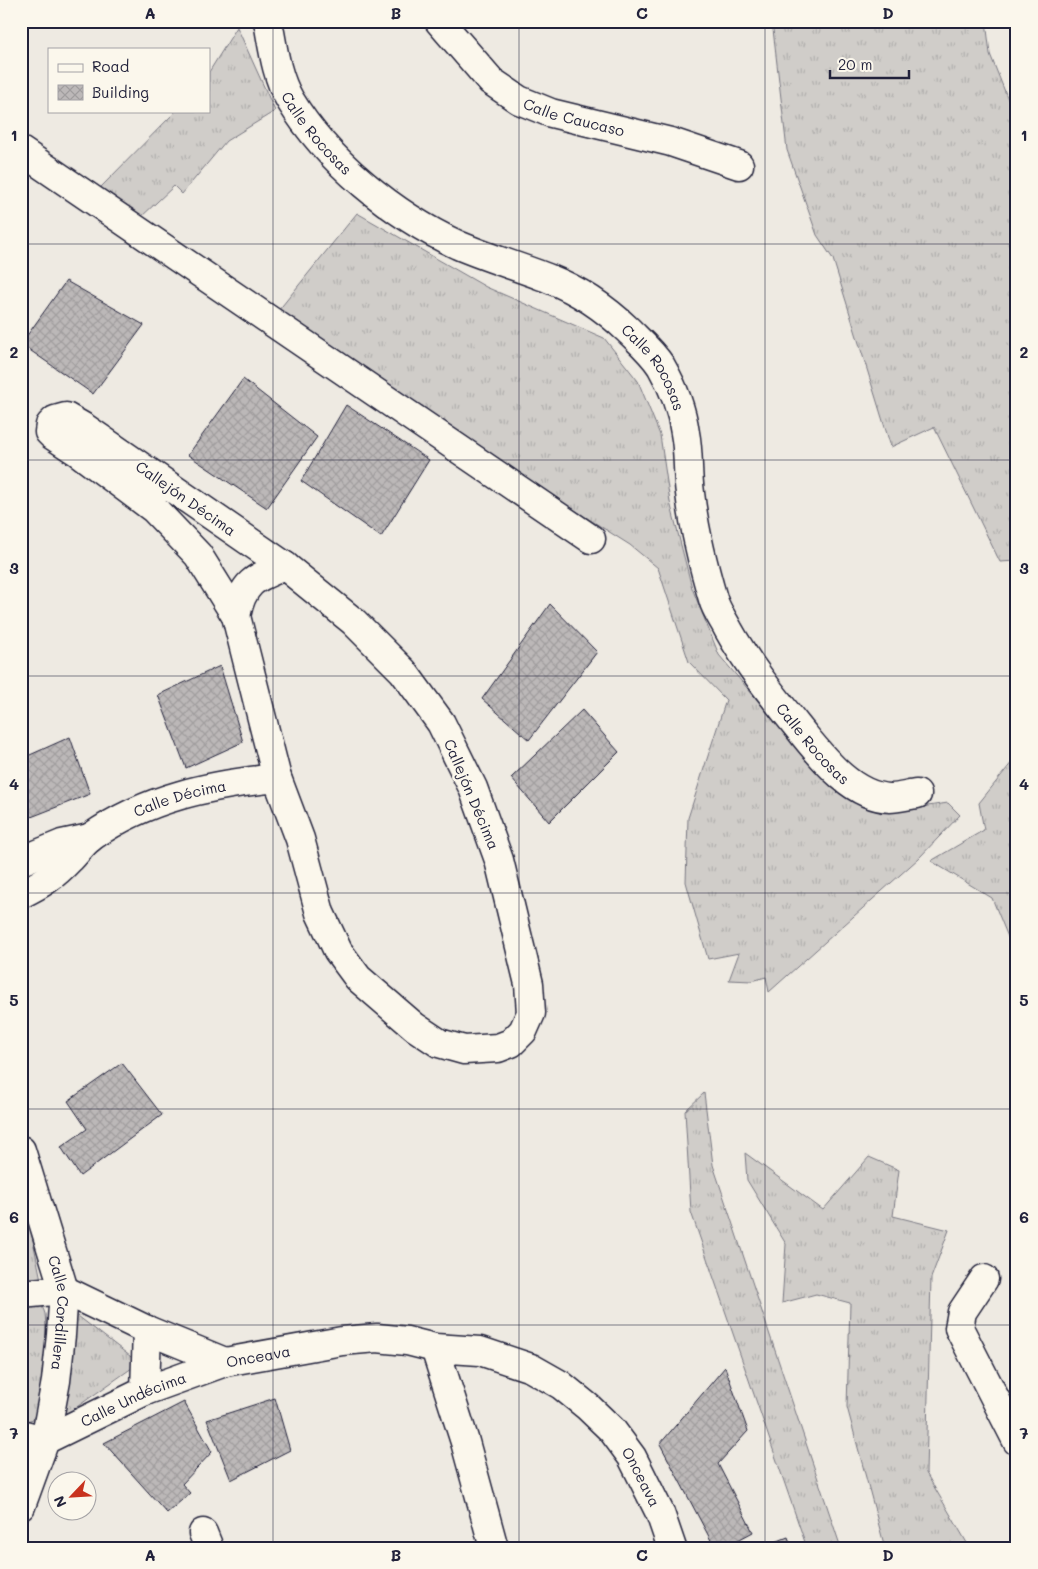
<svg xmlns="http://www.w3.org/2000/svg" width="1038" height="1569" font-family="Mali,sans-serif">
<defs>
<pattern id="grass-tufts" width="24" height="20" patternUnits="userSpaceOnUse" patternTransform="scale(1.25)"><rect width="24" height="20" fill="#d0cdc9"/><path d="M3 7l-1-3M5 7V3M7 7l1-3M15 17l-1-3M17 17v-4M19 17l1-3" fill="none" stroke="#b2b0ae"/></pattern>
<pattern id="building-cross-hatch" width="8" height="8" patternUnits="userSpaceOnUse" patternTransform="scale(1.25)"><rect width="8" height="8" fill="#bcb8b8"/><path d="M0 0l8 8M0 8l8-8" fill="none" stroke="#a19e9f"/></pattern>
</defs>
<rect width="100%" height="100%" fill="#eeeae2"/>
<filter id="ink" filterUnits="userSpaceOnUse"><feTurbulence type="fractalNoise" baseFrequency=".02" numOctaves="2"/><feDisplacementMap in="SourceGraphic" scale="10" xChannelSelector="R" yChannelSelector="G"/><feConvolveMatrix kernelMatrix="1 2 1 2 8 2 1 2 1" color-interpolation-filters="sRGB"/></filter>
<g filter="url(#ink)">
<path fill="url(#grass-tufts)" stroke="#797882" d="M772,21h214l4,33 27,68v439l-17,1 -66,-135 -43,20 -58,-188 -16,-24 -30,-85z
M237,27l38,84 -49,30 -44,53 -8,-8 -34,32 -40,-30 76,-77h33v-39z
M357,213l129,74 118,51 34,43 22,54 10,67 22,86 27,67 109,128 53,30 67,-10 12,12 -41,43 -150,134 -3,-15 -14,4 -23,-1 10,-27 -31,6 -22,-77 2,-64 38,-118 -37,-38 -31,-94 -28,-23 -138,-87 -214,-147z
M1017,756v203l-25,-61 -61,-37 53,-31 -5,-27z
M704,1093l9,72 128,383h-34l-116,-336 -6,-101z
M745,1153l78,57 46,-53 30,13 -6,46 56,14 -18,48 -5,195 44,75h-85l-38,-141 3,-104 -34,-9 -34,9 4,-59 -39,-64z
M21,1198l9,28 11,54 -20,4z
M39,1303c3,3 5,7 6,11 3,18 -3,91 -12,105l-12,4v-117z
M74,1313l65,50 -75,53 8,-54z"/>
<path fill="url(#building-cross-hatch)" stroke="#22223b" d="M66,281l78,44 -51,69 -72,-50z
M243,379l74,58 -50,71 -79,-53z
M346,405l83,55 -48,77 -80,-56z
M550,604l47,48 -68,88 -47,-41z
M220,666l23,76 -57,26 -28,-73z
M582,710l37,42 -70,70 -38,-44z
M70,737l20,57 -69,27v-62z
M122,1063l40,52 -82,61 -19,-29 26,-18 -19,-28z
M725,1367l23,64 -30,33 35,68 -30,16h-8l-55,-104z
M275,1398l15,52 -59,30 -24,-60z
M184,1402l28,50 -30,32 8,9 -23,20 -63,-70z
M788,1537l4,11h-32z"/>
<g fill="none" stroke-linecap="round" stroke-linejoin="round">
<defs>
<g id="minor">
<path id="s1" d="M268,21c5,27 8,55 22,79 37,61 103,115 168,145 30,13 62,22 92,34 28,11 56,30 78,51 11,11 24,22 33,36 11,19 21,44 24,67 4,19 2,40 5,60 4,35 13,72 23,106 3,11 10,20 15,30 21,38 49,72 76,106 21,26 50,62 86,63 9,0 18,-3 27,-4"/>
<path id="s2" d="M439,21l52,60 28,19 32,13 120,29 68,23"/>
<path d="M21,151l570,388"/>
<path d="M66,417l19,11 200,138 69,56 49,49 38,52 32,65 26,72 30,124 2,29 -8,18 -12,12 -13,5 -34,2 -25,-7 -24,-16 -57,-49 -20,-27 -18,-38 -20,-74 -23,-61 -41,-162 -38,-61 -44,-46 -76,-57 -26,-17 -3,-3 1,-7 5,-5z"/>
<path d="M236,616c7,-34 18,-38 49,-50"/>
<path d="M21,861l41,-17 28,-6"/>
<path id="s3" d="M21,894c21,-10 33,-18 49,-35 7,-7 13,-16 21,-22 57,-40 119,-52 186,-59"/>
<path id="s4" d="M21,1150l43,140 -3,45 -5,46 -11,59 -24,66"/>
<path d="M984,1279l-22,33 -3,16 58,113"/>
<path d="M21,1294l43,-4 83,40 78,32"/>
<path d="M435,1348l30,94 29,106"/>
<path d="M145,1391l2,-61"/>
<path id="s5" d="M21,1434l24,6 100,-49 80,-29 117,-21 35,-3 30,3 28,7 45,3 51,17 30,17 27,22 24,23 20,27 28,56 12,35"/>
<path d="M203,1533l6,15"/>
</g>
</defs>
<use href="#minor" stroke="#22223b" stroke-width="31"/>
<use href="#minor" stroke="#fbf7ec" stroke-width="28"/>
</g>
</g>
<path fill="none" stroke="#22223b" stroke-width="1" stroke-opacity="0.55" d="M273,21v1527M519,21v1527M765,21v1527M21,244h996M21,460h996M21,676h996M21,893h996M21,1109h996M21,1325h996"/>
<g text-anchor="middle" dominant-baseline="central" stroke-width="5" stroke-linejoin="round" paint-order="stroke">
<g font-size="15" fill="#22223b" stroke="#fbf7ec">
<text stroke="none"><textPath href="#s2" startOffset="171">Calle Caucaso</textPath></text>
<text stroke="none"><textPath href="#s1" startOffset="125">Calle Rocosas</textPath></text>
<text stroke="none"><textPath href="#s1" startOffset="545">Calle Rocosas</textPath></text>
<text transform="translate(186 498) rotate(35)">Callejón Décima</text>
<text stroke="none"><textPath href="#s1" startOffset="965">Calle Rocosas</textPath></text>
<text transform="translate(472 794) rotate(67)">Callejón Décima</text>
<text stroke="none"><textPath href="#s3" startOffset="189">Calle Décima</textPath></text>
<text stroke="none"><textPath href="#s4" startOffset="169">Calle Cordillera</textPath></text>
<text stroke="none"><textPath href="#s5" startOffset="255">Onceava</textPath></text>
<text stroke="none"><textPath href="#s5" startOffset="122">Calle Undécima</textPath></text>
<text stroke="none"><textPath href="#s5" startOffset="691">Onceava</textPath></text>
</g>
</g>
<rect width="1038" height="1569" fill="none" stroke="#fbf7ec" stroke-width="55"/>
<rect x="48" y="48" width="162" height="65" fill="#fbf7ec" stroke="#a4a2a5"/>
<rect x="58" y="64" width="25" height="8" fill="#fbf7ec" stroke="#a4a2a5"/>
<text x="92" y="72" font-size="15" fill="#22223b">Road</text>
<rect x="58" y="85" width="25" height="15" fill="url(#building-cross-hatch)" stroke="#a4a2a5"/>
<text x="92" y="98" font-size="15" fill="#22223b">Building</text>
<g transform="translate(72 1496) rotate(245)"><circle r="24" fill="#fbf7ec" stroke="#a4a2a5"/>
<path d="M0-4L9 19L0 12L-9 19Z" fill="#c8321e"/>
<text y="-8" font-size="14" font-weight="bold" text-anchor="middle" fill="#22223b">N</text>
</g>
<path d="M830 70v8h79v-8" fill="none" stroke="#22223b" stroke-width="2.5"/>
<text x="838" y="70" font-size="15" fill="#22223b" stroke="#fbf7ec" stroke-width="4" paint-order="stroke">20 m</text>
<rect x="28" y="28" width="982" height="1514" fill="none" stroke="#22223b" stroke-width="2"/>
<g font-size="16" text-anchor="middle" font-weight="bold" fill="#22223b">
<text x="150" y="19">A</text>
<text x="396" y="19">B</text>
<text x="642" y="19">C</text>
<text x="888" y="19">D</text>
<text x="14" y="141">1</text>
<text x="1024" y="141">1</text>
<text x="14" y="358">2</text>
<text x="1024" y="358">2</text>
<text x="14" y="574">3</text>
<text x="1024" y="574">3</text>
<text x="14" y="790">4</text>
<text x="1024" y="790">4</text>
<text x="14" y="1006">5</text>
<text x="1024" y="1006">5</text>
<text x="14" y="1223">6</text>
<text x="1024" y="1223">6</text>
<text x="14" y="1439">7</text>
<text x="1024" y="1439">7</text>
<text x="150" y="1561">A</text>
<text x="396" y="1561">B</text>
<text x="642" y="1561">C</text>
<text x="888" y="1561">D</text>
</g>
</svg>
